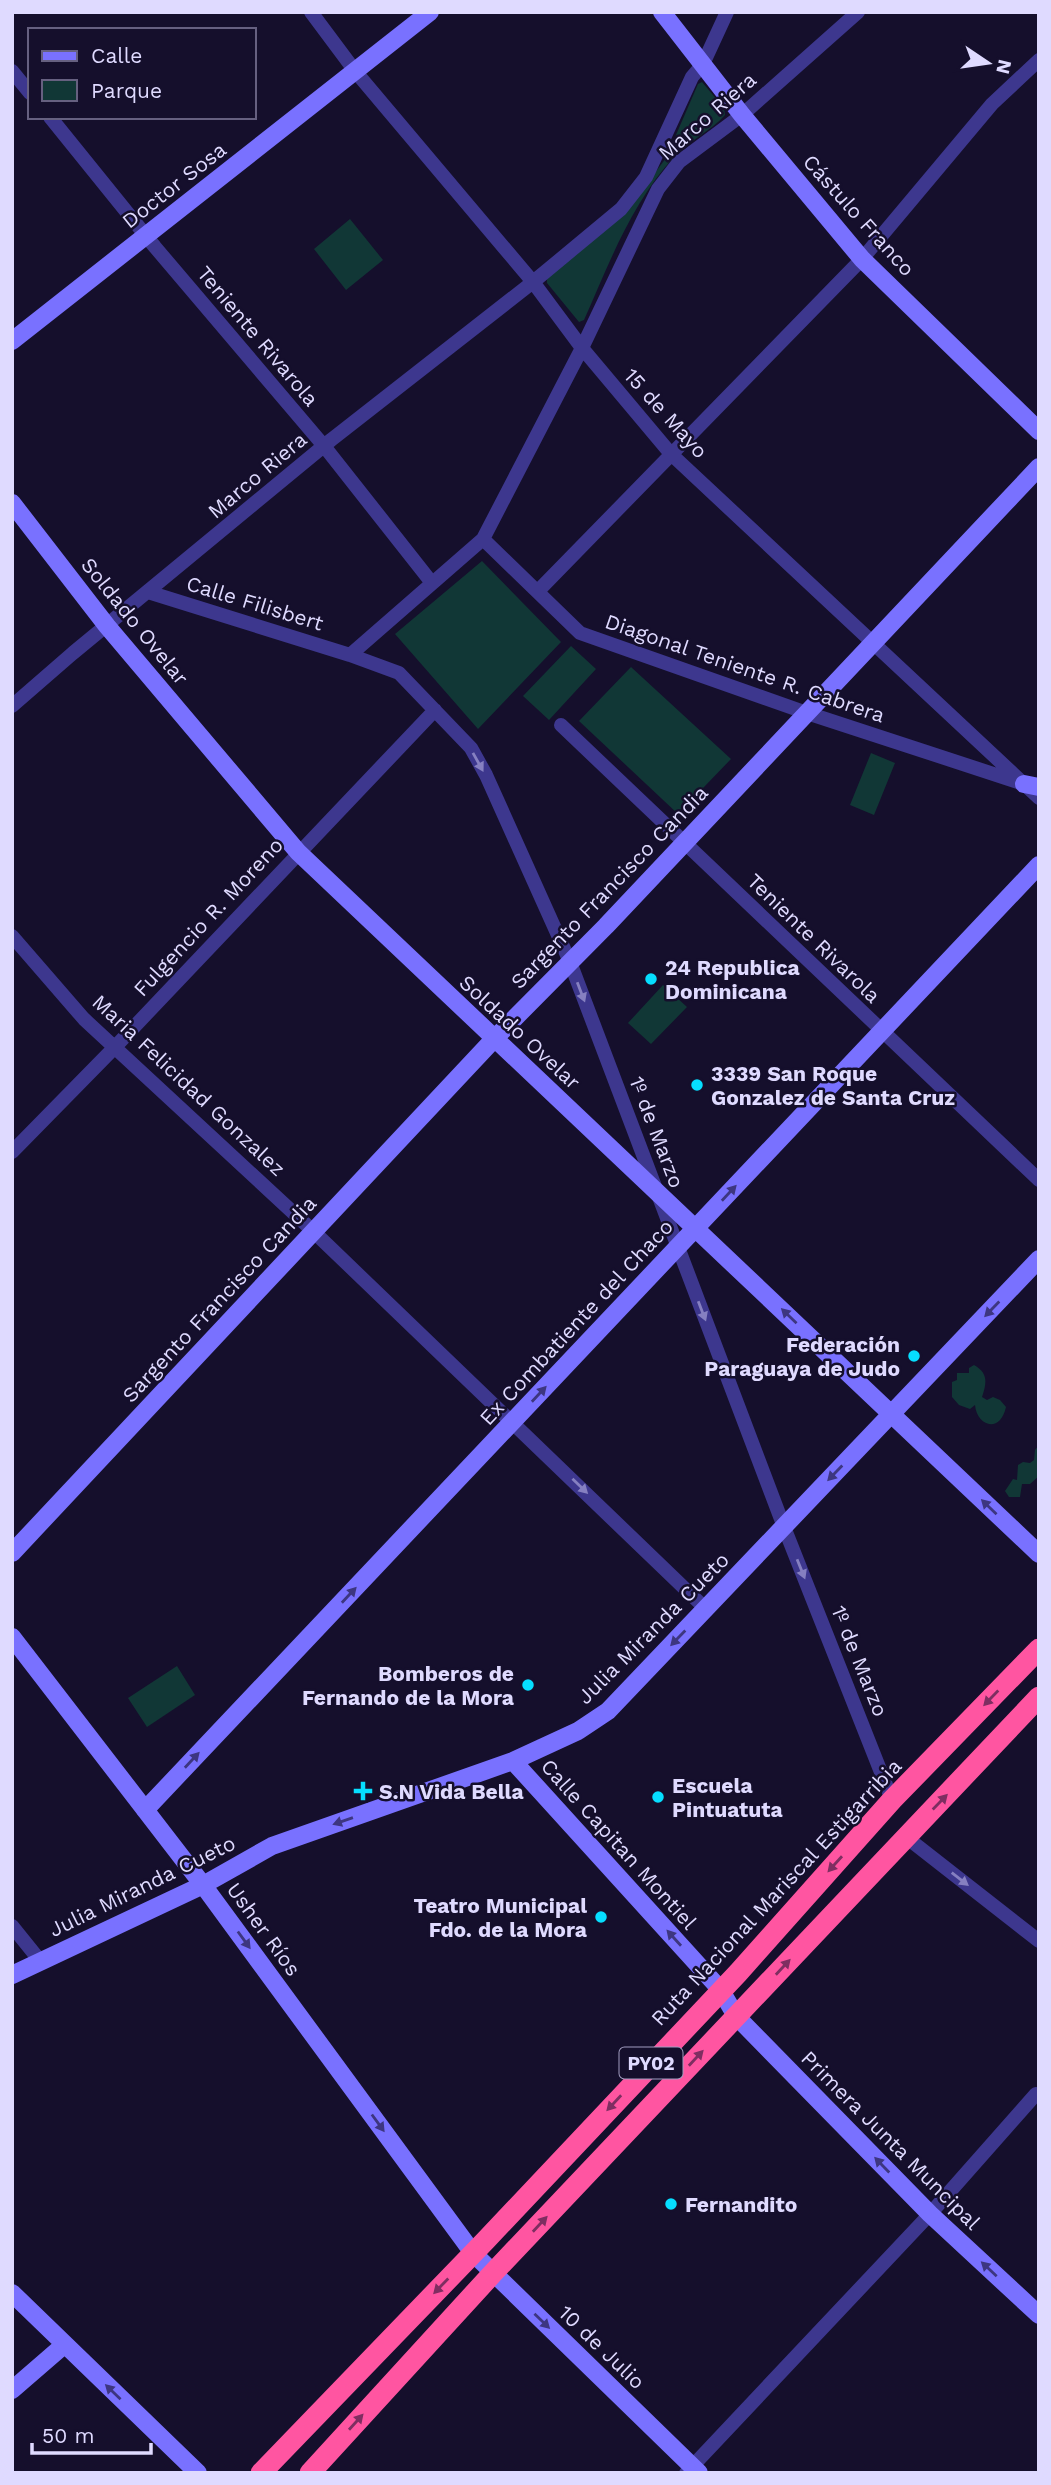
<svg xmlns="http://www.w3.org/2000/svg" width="1051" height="2485" font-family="'Work Sans',sans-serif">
<rect width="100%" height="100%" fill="#150f2c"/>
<path fill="#113736" d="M702,82l22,26 1,7c-14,16 -35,25 -50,41 -44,47 -65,106 -91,164l-5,2 -32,-39v-4l107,-105 12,-16 32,-74z
M350,219l33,41 -37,30 -32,-41z
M482,561l79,81 -83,87 -83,-95z
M571,646l25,23 -47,51 -26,-24z
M631,667l100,92 -53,55 -99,-93z
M871,753l24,10 -21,52 -24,-10z
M663,985l24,22 -36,37 -23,-21z
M974,1365c14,8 13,17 8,32l5,3 6,-3 7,3 6,7c-6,27 -29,19 -31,-2l-5,4 -11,-4 -7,-8v-15l5,-2v-7h12v-5z
M1039,1445v31l-9,8h-8l-2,13h-11l-4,-6 8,-12 4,1 1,-15 5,-3 7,1 4,-3 1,-10z
M177,1666l18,29 -48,32 -19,-29z"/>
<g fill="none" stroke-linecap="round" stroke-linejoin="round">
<path stroke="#3d378e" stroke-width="14" d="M311,12l44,59 178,211 49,66 89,106 368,344
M12,71l18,22
M50,117l105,130 169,199 108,137
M483,539l97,94 227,80 211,69
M538,591l324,-332 130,-155 47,-44
M148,592l202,63 49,18 72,75 15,27 84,187 214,565 108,273
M350,655l133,-116 99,-191 76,-159 21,-27 63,-47 116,-103
M12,706l61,-53 258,-213 202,-158 88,-73 25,-32 46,-100 11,-13 24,-52
M561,725l478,455
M12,936l72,83 229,212 393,378
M12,1152l103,-105 320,-337
M906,1837l133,104
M12,1926l29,36
M686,2473l244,-259 106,-120"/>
<path stroke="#7971ff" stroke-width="18" d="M662,12l80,103 120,144 177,172
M12,341l418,-329
M12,503l95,123 191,226 741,702
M1024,784l15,3
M12,1553l482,-514 112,-113 433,-459
M12,1637l191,248 270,368 226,220
M513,1761l207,228 16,27 194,198 109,101
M145,1810l894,-945
M12,1975l191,-90 69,-39 241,-85 65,-30 30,-20 431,-452
M12,2293l186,180
M12,2390l52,-45"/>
<path stroke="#ff55a1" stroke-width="21" d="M261,2473l225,-233 252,-267 154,-173 147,-151
M310,2473l183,-200 546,-576"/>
</g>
<defs><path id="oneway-solid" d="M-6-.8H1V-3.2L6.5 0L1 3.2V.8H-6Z" transform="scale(1.75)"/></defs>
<g fill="#8680c1">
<use href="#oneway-solid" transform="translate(478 762) rotate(61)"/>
<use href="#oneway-solid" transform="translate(581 992) rotate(69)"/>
<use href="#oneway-solid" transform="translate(702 1311) rotate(69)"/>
<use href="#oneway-solid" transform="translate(580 1486) rotate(44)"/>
<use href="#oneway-solid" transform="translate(801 1569) rotate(68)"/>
<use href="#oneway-solid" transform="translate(960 1879) rotate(38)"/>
</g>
<g fill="#3d3680">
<use href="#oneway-solid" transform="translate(729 1193) rotate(-47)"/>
<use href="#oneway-solid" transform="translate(992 1309) rotate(134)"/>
<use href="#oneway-solid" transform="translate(789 1316) rotate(-136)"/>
<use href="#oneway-solid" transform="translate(539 1394) rotate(-47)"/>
<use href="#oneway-solid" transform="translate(835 1473) rotate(134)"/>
<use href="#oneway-solid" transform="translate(989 1507) rotate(-136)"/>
<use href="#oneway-solid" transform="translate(349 1595) rotate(-47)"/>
<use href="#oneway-solid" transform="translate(678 1638) rotate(134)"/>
<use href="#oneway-solid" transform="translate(192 1760) rotate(-47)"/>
<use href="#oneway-solid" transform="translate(343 1821) rotate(161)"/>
<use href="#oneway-solid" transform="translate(674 1938) rotate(-132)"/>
<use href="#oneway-solid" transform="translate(244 1940) rotate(54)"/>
<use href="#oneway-solid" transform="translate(378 2123) rotate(54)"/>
<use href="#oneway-solid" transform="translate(882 2165) rotate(-134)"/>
<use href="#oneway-solid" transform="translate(989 2269) rotate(-137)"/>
<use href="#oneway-solid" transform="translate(542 2321) rotate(44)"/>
<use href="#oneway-solid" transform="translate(113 2392) rotate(-136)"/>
</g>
<g fill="#7e2e61">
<use href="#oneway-solid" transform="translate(991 1698) rotate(134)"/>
<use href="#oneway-solid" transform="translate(940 1802) rotate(-46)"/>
<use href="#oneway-solid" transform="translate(835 1864) rotate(132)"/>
<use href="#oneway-solid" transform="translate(783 1967) rotate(-47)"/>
<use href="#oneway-solid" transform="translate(696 2058) rotate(-47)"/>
<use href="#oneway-solid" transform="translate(614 2103) rotate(133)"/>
<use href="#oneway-solid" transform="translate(540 2224) rotate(-47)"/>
<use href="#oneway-solid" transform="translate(441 2286) rotate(134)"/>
<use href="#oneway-solid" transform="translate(356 2422) rotate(-48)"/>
</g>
<g fill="#06deff" stroke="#150f2c" stroke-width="2.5">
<circle cx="651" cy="979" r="7"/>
<circle cx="697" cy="1085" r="7"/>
<circle cx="914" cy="1356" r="7"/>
<circle cx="528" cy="1685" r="7"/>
<path d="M359.5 1780.5h7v7h7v7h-7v7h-7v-7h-7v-7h7z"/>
<circle cx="658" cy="1797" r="7"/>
<circle cx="601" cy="1917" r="7"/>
<circle cx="671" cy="2204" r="7"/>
</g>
<g text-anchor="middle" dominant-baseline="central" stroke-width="5" stroke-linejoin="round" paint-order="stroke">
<rect fill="#150f2c" stroke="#a29dc0" stroke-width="2" x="619.5" y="2047.5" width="63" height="31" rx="5"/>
<g font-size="19" font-weight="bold" fill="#dfdaff">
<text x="651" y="2063">PY02</text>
</g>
<g font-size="21" fill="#dfdaff" stroke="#150f2c">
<text transform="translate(707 116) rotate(-41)">Marco Riera</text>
<text transform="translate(174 185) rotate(-38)">Doctor Sosa</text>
<text transform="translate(859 215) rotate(48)">Cástulo Franco</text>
<text transform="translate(258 336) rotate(50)">Teniente Rivarola</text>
<text transform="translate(666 413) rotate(48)">15 de Mayo</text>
<text transform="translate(257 475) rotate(-40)">Marco Riera</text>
<text transform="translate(255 603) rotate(17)">Calle Filisbert</text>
<text transform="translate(135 621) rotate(51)">Soldado Ovelar</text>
<text transform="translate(745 668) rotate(19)">Diagonal Teniente R. Cabrera</text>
<text transform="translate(609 887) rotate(-46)">Sargento Francisco Candia</text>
<text transform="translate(208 917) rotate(-47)">Fulgencio R. Moreno</text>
<text transform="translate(814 938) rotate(44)">Teniente Rivarola</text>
<text transform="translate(520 1032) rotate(43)">Soldado Ovelar</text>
<text transform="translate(189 1085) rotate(43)">Maria Felicidad Gonzalez</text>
<text transform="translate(657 1132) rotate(69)">1º de Marzo</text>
<text transform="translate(219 1299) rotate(-47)">Sargento Francisco Candia</text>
<text transform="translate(576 1322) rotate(-47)">Ex Combatiente del Chaco</text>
<text transform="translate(653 1628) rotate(-45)">Julia Miranda Cueto</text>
<text transform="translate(860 1661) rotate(68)">1º de Marzo</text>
<text transform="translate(619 1844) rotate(48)">Calle Capitan Montiel</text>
<text transform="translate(142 1886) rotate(-26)">Julia Miranda Cueto</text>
<text transform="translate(776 1892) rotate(-47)">Ruta Nacional Mariscal Estigarribia</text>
<text transform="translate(264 1929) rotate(54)">Usher Ríos</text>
<text transform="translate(891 2140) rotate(45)">Primera Junta Muncipal</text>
<text transform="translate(602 2347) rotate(44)">10 de Julio</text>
</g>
<g font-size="21" font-weight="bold" fill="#dfdaff" stroke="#150f2c" text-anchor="start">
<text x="665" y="967">24 Republica<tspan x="665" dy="24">Dominicana</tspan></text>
<text x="711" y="1073">3339 San Roque<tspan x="711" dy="24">Gonzalez de Santa Cruz</tspan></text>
<text x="900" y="1344" text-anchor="end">Federación<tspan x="900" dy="24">Paraguaya de Judo</tspan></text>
<text x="514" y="1673" text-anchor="end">Bomberos de<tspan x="514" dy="24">Fernando de la Mora</tspan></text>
<text x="672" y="1785">Escuela<tspan x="672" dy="24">Pintuatuta</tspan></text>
<text x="379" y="1791">S.N Vida Bella</text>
<text x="587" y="1905" text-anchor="end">Teatro Municipal<tspan x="587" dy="24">Fdo. de la Mora</tspan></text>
<text x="685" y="2204">Fernandito</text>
</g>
</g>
<rect width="1051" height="2485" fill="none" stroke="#dfdaff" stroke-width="28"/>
<rect x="28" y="28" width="228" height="91" fill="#150f2c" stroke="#666080" stroke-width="2"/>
<rect x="42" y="51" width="35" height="10" fill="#7971ff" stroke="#666080" stroke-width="2"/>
<text x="91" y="63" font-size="21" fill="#dfdaff">Calle</text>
<rect x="42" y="80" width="35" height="21" fill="#113736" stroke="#666080" stroke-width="2"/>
<text x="91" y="98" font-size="21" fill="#dfdaff">Parque</text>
<g transform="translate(988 63) rotate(103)" stroke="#150f2c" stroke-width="5" paint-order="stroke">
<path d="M0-5L12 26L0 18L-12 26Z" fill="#dfdaff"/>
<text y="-10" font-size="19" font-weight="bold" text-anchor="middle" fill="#dfdaff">N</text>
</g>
<path d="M32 2443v10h119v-10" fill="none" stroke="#dfdaff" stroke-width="3.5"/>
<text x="42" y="2443" font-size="21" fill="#dfdaff" stroke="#150f2c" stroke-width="5" paint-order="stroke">50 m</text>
</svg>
